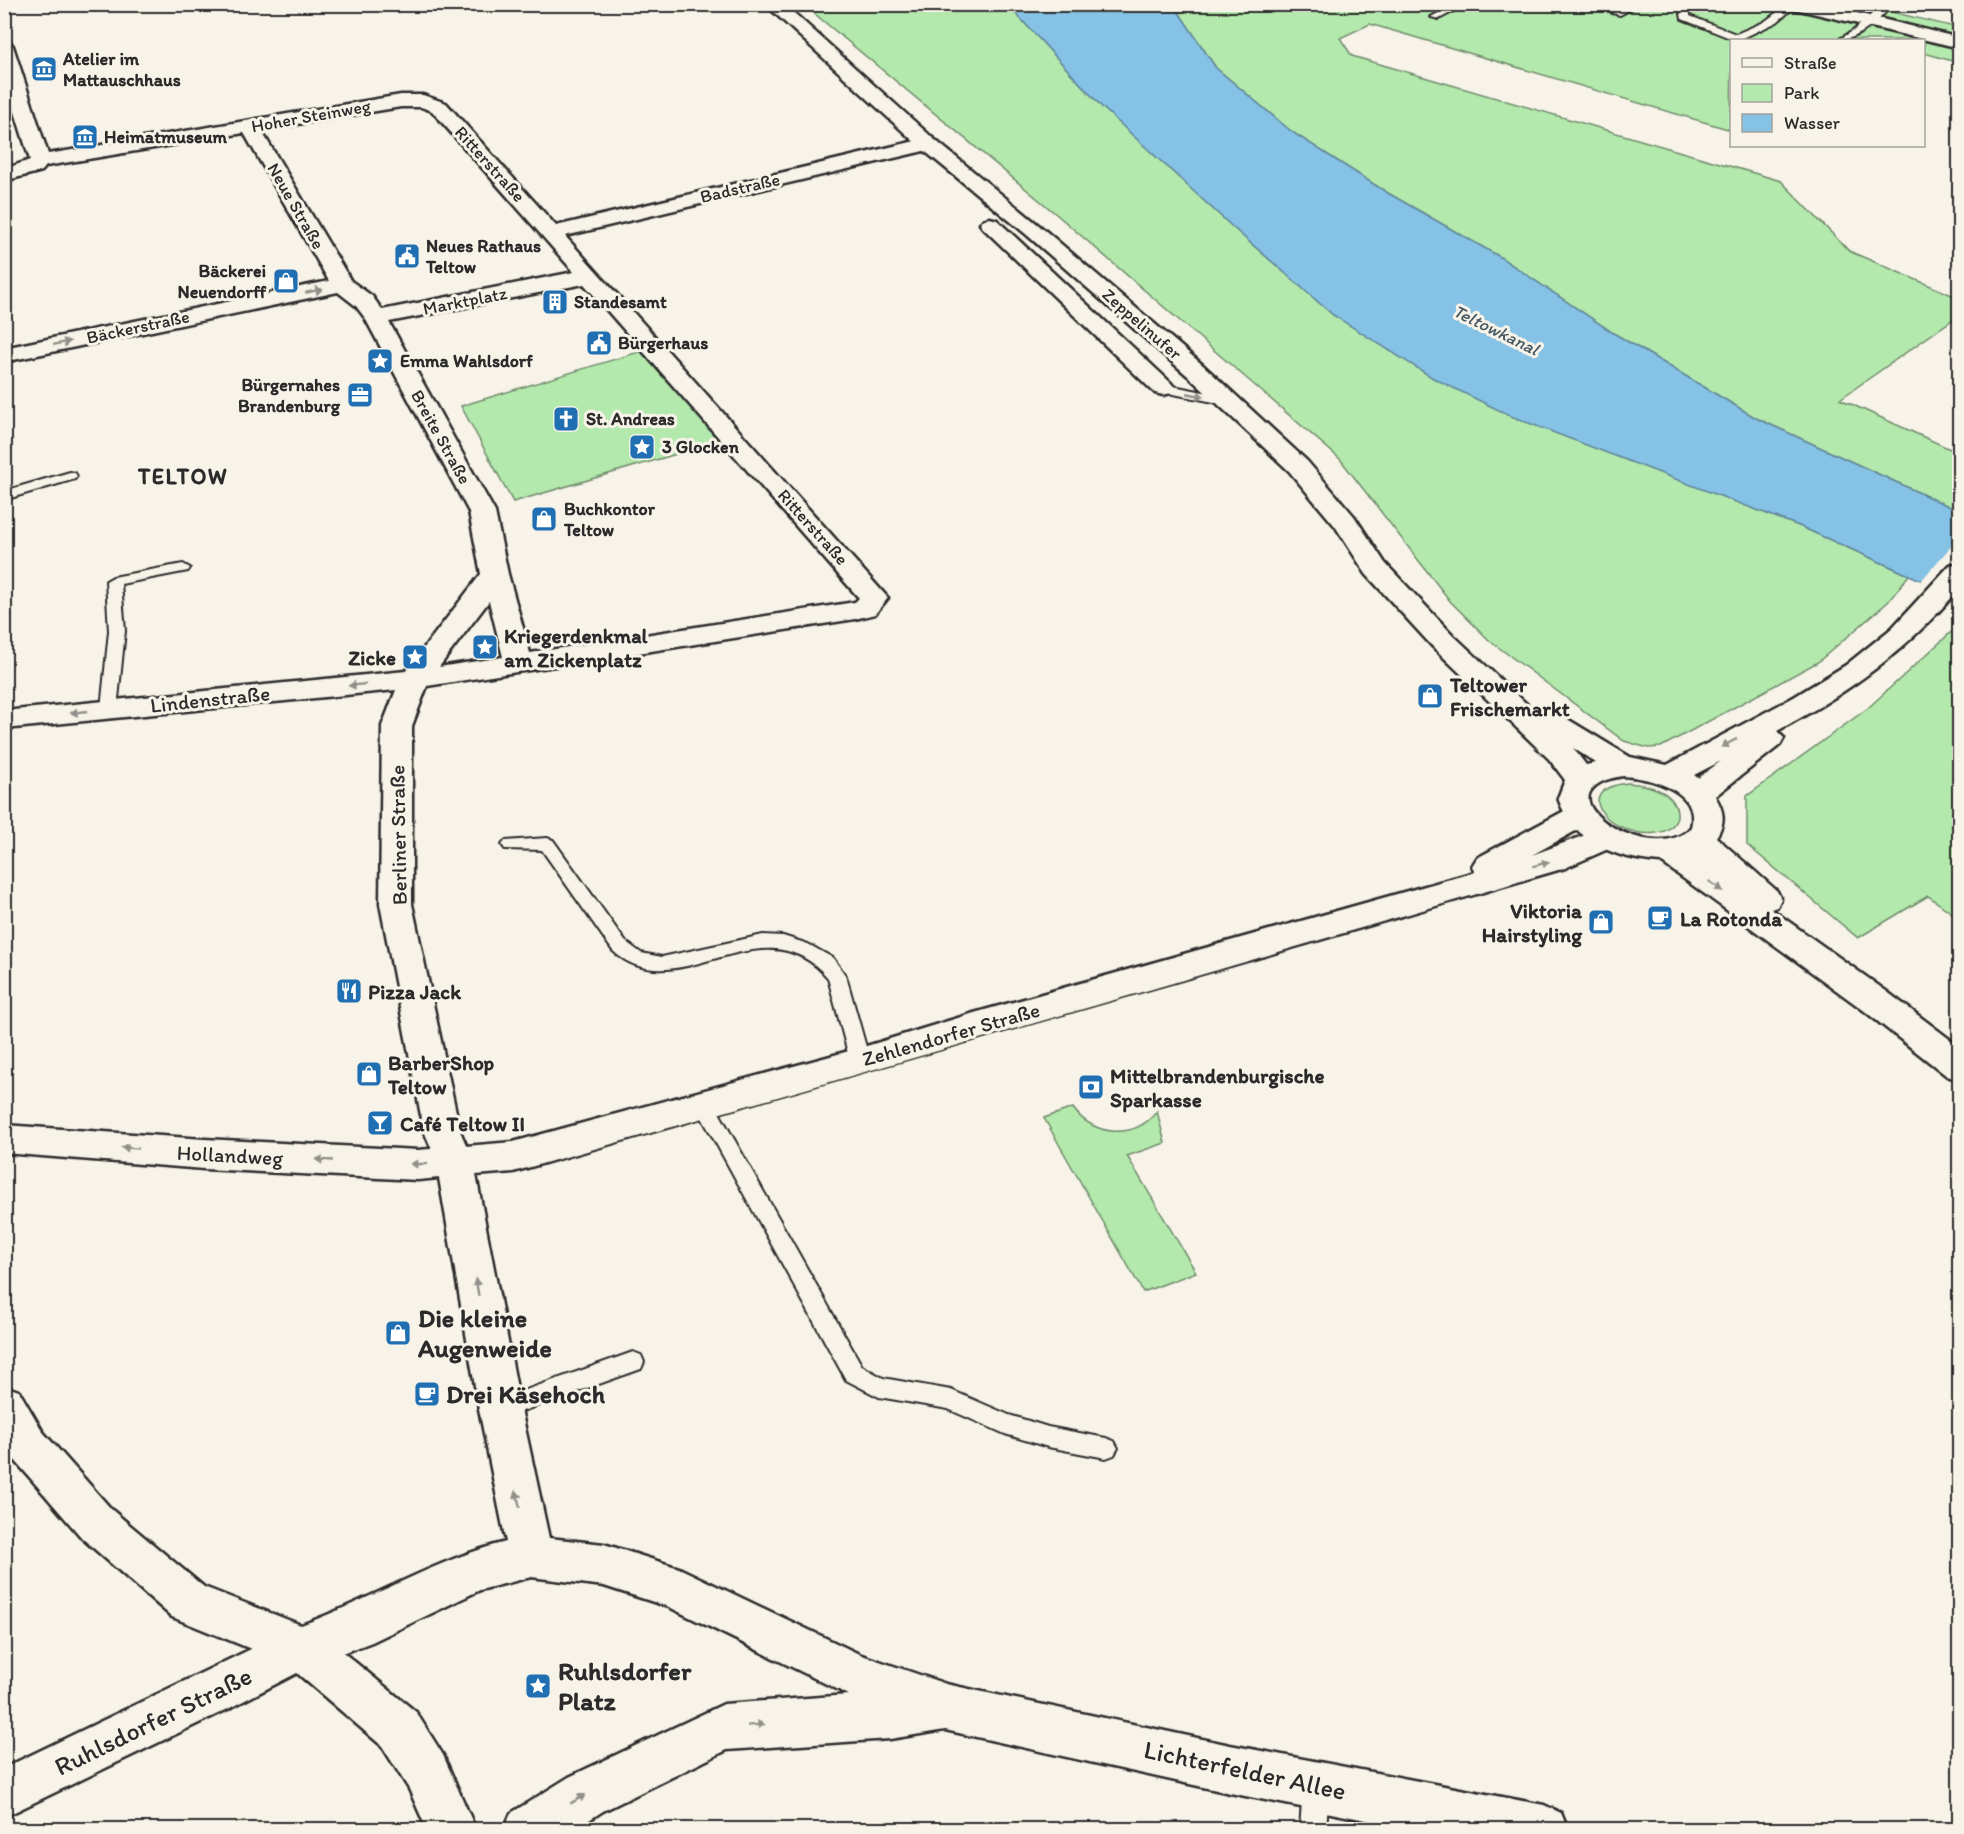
<svg xmlns="http://www.w3.org/2000/svg" width="1964" height="1834" font-family="Itim,sans-serif">
<rect width="100%" height="100%" fill="#f7f3e8"/>
<filter id="ink" filterUnits="userSpaceOnUse"><feTurbulence type="fractalNoise" baseFrequency=".0167" numOctaves="2"/><feDisplacementMap in="SourceGraphic" scale="12" xChannelSelector="R" yChannelSelector="G"/><feConvolveMatrix kernelMatrix="1 2 1 2 8 2 1 2 1" color-interpolation-filters="sRGB"/></filter>
<g filter="url(#ink)">
<path fill="#b3e9ac" stroke="#6f8a6c" stroke-width="1.5" d="M1858,4l101,24v35l-35,-10v-13h-192l-1,90 -361,-106 -30,14 12,18 429,125 68,70 110,47v17l-119,84 119,54v51l-4,5 -199,-91 -141,-84 -115,-77 -114,-65 -94,-60 -76,-64 -42,-63z
M804,5h204l94,102 136,125 95,83 180,102 286,109 110,49 -21,27 -70,60 -157,85 -13,1 -24,-7 -134,-100 -40,-40 -110,-142 -284,-245z
M645,350l79,90 -211,62 -52,-96z
M1959,625v293l-31,-22 -70,42 -111,-93v-49l121,-88z
M1628,783c13,1 25,3 36,10 20,13 17,37 -8,40 -43,6 -90,-43 -28,-50z
M1073,1108c20,29 63,32 84,3l8,32 -38,13 69,116 -53,20 -99,-174z"/>
<path fill="#85c2e5" stroke="#61869b" stroke-width="1.5" d="M1008,5h166l42,63 76,64 94,60 114,65 115,77 141,84 203,93v86l-160,-71 -286,-109 -80,-39 -100,-63 -95,-83 -136,-125z"/>
<path fill="#f7f3e8" d="M1960,536v64h-1l-40,-17z"/>
<g fill="none" stroke-linecap="round" stroke-linejoin="round">
<defs>
<path id="service" d="M1455,4h12l-28,15 -8,-2z
M1628,4h12l-20,11 -8,-2z
M1685,4h11l-6,6v6l46,18 28,-12 24,-18h10l-21,18 -34,16 1,2h-9l-53,-21 -2,-10z
M1883,4h10c-14,16 -33,36 -55,36l15,-9z
M1163,384l66,13 7,4 -7,4 -71,-14 -1,-3 1,-3z
M70,472l5,1 2,3 -2,3 -71,21v-9z
M183,564l7,4 -2,3 -67,13 4,47 -8,78 -8,5 -6,-2 -2,-3 8,-78 -3,-50 7,-4z
M547,838l6,2 72,101 16,12 21,4 101,-22 20,1 25,8 25,14 13,18 24,85 -3,5 -7,2 -7,-2 -3,-5 -22,-83c-66,-78 -151,32 -215,-27l-71,-101 -37,-1 -3,-4 3,-4z
M705,1097l7,3 150,266 21,12 68,12 58,25 39,12 58,11 8,3 4,7 -4,7 -8,3 -58,-11 -43,-13 -57,-25 -69,-12 -33,-17 -151,-275 3,-5z
M633,1352l8,3 3,7 -3,7 -141,50 -8,-3 -3,-7 3,-7z
M1316,1773l9,4 4,9 -3,44h-26l3,-44 4,-9z"/>
<path id="minor" d="M1789,4h31l140,34v10l-169,-40z
M4,41l6,1 3,4 35,108 353,-59h22l23,8 110,123 372,-88 7,2 3,4 -3,4 -7,2 -363,86 323,362 -13,16 -20,5 -428,67 -15,40v178l48,227 14,32 -6,10 -13,5 -13,-5 -18,-42 -44,-227 2,-178 14,-36 -392,39v-18l402,-40 75,-97 -12,-62 -104,-194 -9,-12 -18,-14 -334,70v-14l325,-67 -85,-148 -198,33 -4,5 -38,10v-12l26,-9 -26,-83zM401,107h20l11,4 142,161 -192,38 -10,-14 -21,-15 -90,-151zM584,284l275,314 -4,4 -325,51 -22,-79 -13,-62 -106,-190zM489,601l14,56 -64,10z
M990,218l7,2 174,163 4,5 -4,5 -8,2 -8,-2 -172,-165 -3,-4 3,-4z"/>
<path id="tertiary" d="M1579,806l11,3 5,7 -5,7 -58,32 72,-27 11,4 5,7 -5,7 -50,22c-350,103 -700,205 -1052,304l-37,3 45,234 28,129 55,6 75,24 180,86 87,30 284,61 314,60 17,8 7,17h-152l-186,-37 -285,-63 -55,9 -163,11 -124,61 -29,19h-70l7,-17 58,-36 155,-73 125,-9 -180,-88 -65,-21 -73,-9 -51,13 -108,52 -71,27 -129,-52 -90,-79 -69,-80 -9,-15v-57l15,5 24,41 69,78 92,77 97,38c70,-25 133,-65 205,-83l-27,-133 -40,-231 -21,2 -214,-11 -200,-16v-28l200,14 214,11 95,-8 347,-94 114,-35 501,-141 -3,-6 5,-8 91,-49z"/>
<path id="secondary" d="M765,4h19l151,136 106,87 163,139 103,95 47,55 31,47 68,72 81,76 10,-3 10,3 76,46 37,8 127,-68 52,-32 46,-37 58,-63 10,-2v25c-55,64 -109,103 -183,143l7,7 -4,7 -65,51c9,15 11,26 1,41l61,54 4,8 -4,8 -6,2 115,82 74,56v33l-13,-4 -85,-67 -201,-147c-44,-3 -88,-19 -103,-64l7,-18 -16,-21 -116,-112 -67,-73 -31,-48 -46,-55 -101,-95 -161,-141 -106,-87zM1573,748l23,15 -10,2zM1721,761l-23,17 -4,-3zM1623,776c27,2 78,14 68,51 -31,37 -124,-13 -98,-39 8,-8 19,-10 30,-12z
M301,1625l16,6 99,81 27,43 33,75h-49l-18,-41 -27,-43 -85,-73 -69,36 -224,108v-49z"/>
</defs>
<use href="#service" stroke="#2b2b2b" stroke-width="4"/>
<use href="#minor" stroke="#2b2b2b" stroke-width="5"/>
<use href="#tertiary" stroke="#2b2b2b" stroke-width="5"/>
<use href="#secondary" stroke="#2b2b2b" stroke-width="5"/>
<use href="#service" fill="#f7f3e8" fill-rule="evenodd"/>
<use href="#minor" fill="#f7f3e8" fill-rule="evenodd"/>
<use href="#tertiary" fill="#f7f3e8" fill-rule="evenodd"/>
<use href="#secondary" fill="#f7f3e8" fill-rule="evenodd"/>
</g>
<defs><path id="oneway-solid" d="M-6-.8H1V-3.2L6.5 0L1 3.2V.8H-6Z" transform="scale(1.5)"/></defs>
<g fill="#918f8a">
<use href="#oneway-solid" transform="translate(314 291) rotate(-12)"/>
<use href="#oneway-solid" transform="translate(62 343) rotate(-12)"/>
<use href="#oneway-solid" transform="translate(1196 395) rotate(11)"/>
<use href="#oneway-solid" transform="translate(357 685) rotate(174)"/>
<use href="#oneway-solid" transform="translate(79 712) rotate(174)"/>
<use href="#oneway-solid" transform="translate(1729 743) rotate(152)"/>
<use href="#oneway-solid" transform="translate(1541 864) rotate(-15)"/>
<use href="#oneway-solid" transform="translate(1716 886) rotate(36)"/>
<use href="#oneway-solid" transform="translate(130 1148) rotate(-176)"/>
<use href="#oneway-solid" transform="translate(324 1160) rotate(-177)"/>
<use href="#oneway-solid" transform="translate(419 1164) rotate(180)"/>
<use href="#oneway-solid" transform="translate(477 1287) rotate(-100)"/>
<use href="#oneway-solid" transform="translate(518 1499) rotate(-102)"/>
<use href="#oneway-solid" transform="translate(756 1725) rotate(-4)"/>
<use href="#oneway-solid" transform="translate(578 1799) rotate(-31)"/>
</g>
</g>
<defs>
<symbol id="museum-square" viewBox="-11 -11 22 22"><rect x="-9" y="-9" width="18" height="18" rx="4" fill="#1f6fb2" stroke="#f7f3e8"/><path d="M0-6L6-3V-2H-6V-3ZM-5-1h2V3h-2ZM-1-1h2V3h-2ZM3-1h2V3H3ZM-6 4H6V6H-6Z" fill="#fff"/></symbol>
<symbol id="civic-square" viewBox="-11 -11 22 22"><rect x="-9" y="-9" width="18" height="18" rx="4" fill="#1f6fb2" stroke="#f7f3e8"/><path d="M-.6-6.5H3V-4.5H.6V-3L4-1V1h2V6H-6V1h2V-1L-.6-3ZM-1.2 2.5V6h2.4V2.5Z" fill="#fff"/></symbol>
<symbol id="shop-square" viewBox="-11 -11 22 22"><rect x="-9" y="-9" width="18" height="18" rx="4" fill="#1f6fb2" stroke="#f7f3e8"/><path d="M-5-2.5h2.3a2.7 3.5 0 0 1 5.4 0H5L5.5 6h-11ZM-1.5-2.5h3a1.5 2.3 0 0 0-3 0Z" fill="#fff"/></symbol>
<symbol id="building-square" viewBox="-11 -11 22 22"><rect x="-9" y="-9" width="18" height="18" rx="4" fill="#1f6fb2" stroke="#f7f3e8"/><path d="M-4-6H4V6H1V3H-1V6H-4ZM-2.5-4.3h1.7v1.8h-1.7ZM.8-4.3h1.7v1.8H.8ZM-2.5-1h1.7V.8h-1.7ZM.8-1h1.7V.8H.8Z" fill="#fff"/></symbol>
<symbol id="sight-square" viewBox="-11 -11 22 22"><rect x="-9" y="-9" width="18" height="18" rx="4" fill="#1f6fb2" stroke="#f7f3e8"/><path d="M0-6L1.8-2.2L6-1.7L2.9 1.2L3.7 5.4L0 3.3L-3.7 5.4L-2.9 1.2L-6-1.7L-1.8-2.2Z" fill="#fff"/></symbol>
<symbol id="office-square" viewBox="-11 -11 22 22"><rect x="-9" y="-9" width="18" height="18" rx="4" fill="#1f6fb2" stroke="#f7f3e8"/><path d="M-6-3h4V-5.5h4V-3h4V5H-6ZM-1-4.5V-3h2v-1.5ZM-6 0V1H6V0Z" fill="#fff"/></symbol>
<symbol id="church-square" viewBox="-11 -11 22 22"><rect x="-9" y="-9" width="18" height="18" rx="4" fill="#1f6fb2" stroke="#f7f3e8"/><path d="M-1.2-6h2.4v3.5h3.3v2.4h-3.3V6h-2.4V-.1h-3.3v-2.4h3.3Z" fill="#fff"/></symbol>
<symbol id="cafe-square" viewBox="-11 -11 22 22"><rect x="-9" y="-9" width="18" height="18" rx="4" fill="#1f6fb2" stroke="#f7f3e8"/><path d="M-5.5-4.5H6V0H3Q3 3.5 0 3.5H-2.5Q-5.5 3.5-5.5 0ZM3-3.2v2h1.7v-2ZM-6 4.5H4V6H-6Z" fill="#fff"/></symbol>
<symbol id="restaurant-square" viewBox="-11 -11 22 22"><rect x="-9" y="-9" width="18" height="18" rx="4" fill="#1f6fb2" stroke="#f7f3e8"/><path d="M-5-6h1v4h1v-4h1v4h1v-4h1v5L-1.5 .5V6h-2V.5L-5-1ZM5-6V6H3V1.5H1.5Q1.5-4 5-6Z" fill="#fff"/></symbol>
<symbol id="bank-square" viewBox="-11 -11 22 22"><rect x="-9" y="-9" width="18" height="18" rx="4" fill="#1f6fb2" stroke="#f7f3e8"/><path d="M-6-4H6V4H-6ZM0-2.3a2.3 2.3 0 1 0 0 4.6a2.3 2.3 0 1 0 0-4.6Z" fill="#fff"/></symbol>
<symbol id="bar-square" viewBox="-11 -11 22 22"><rect x="-9" y="-9" width="18" height="18" rx="4" fill="#1f6fb2" stroke="#f7f3e8"/><path d="M-6-5H6L.8 .8V4.5H3.5V6h-7V4.5H-.8V.8Z" fill="#fff"/></symbol>
</defs>
<g fill-rule="evenodd">
<use href="#museum-square" x="29" y="54" width="30" height="30"/>
<use href="#museum-square" x="70" y="122" width="30" height="30"/>
<use href="#civic-square" x="392" y="241" width="30" height="30"/>
<use href="#shop-square" x="271" y="266" width="30" height="30"/>
<use href="#building-square" x="540" y="287" width="30" height="30"/>
<use href="#civic-square" x="584" y="328" width="30" height="30"/>
<use href="#sight-square" x="365" y="346" width="30" height="30"/>
<use href="#office-square" x="345" y="380" width="30" height="30"/>
<use href="#church-square" x="551" y="404" width="30" height="30"/>
<use href="#sight-square" x="627" y="432" width="30" height="30"/>
<use href="#shop-square" x="529" y="504" width="30" height="30"/>
<use href="#sight-square" x="470" y="632" width="30" height="30"/>
<use href="#sight-square" x="400" y="642" width="30" height="30"/>
<use href="#shop-square" x="1415" y="681" width="30" height="30"/>
<use href="#cafe-square" x="1645" y="903" width="30" height="30"/>
<use href="#shop-square" x="1586" y="907" width="30" height="30"/>
<use href="#restaurant-square" x="334" y="976" width="30" height="30"/>
<use href="#shop-square" x="354" y="1059" width="30" height="30"/>
<use href="#bank-square" x="1076" y="1072" width="30" height="30"/>
<use href="#bar-square" x="365" y="1108" width="30" height="30"/>
<use href="#shop-square" x="383" y="1318" width="30" height="30"/>
<use href="#cafe-square" x="412" y="1379" width="30" height="30"/>
<use href="#sight-square" x="523" y="1671" width="30" height="30"/>
</g>
<g text-anchor="middle" dominant-baseline="central" stroke-width="6" stroke-linejoin="round" paint-order="stroke">
<g font-size="18" font-weight="bold" fill="#2b2b2b" stroke="#f7f3e8" text-anchor="start">
<text x="63" y="59">Atelier im<tspan x="63" dy="21">Mattauschhaus</tspan></text>
<text x="104" y="137">Heimatmuseum</text>
<text x="426" y="246">Neues Rathaus<tspan x="426" dy="21">Teltow</tspan></text>
<text x="266" y="271" text-anchor="end">Bäckerei<tspan x="266" dy="21">Neuendorff</tspan></text>
<text x="574" y="302">Standesamt</text>
<text x="618" y="343">Bürgerhaus</text>
<text x="400" y="361">Emma Wahlsdorf</text>
<text x="340" y="385" text-anchor="end">Bürgernahes<tspan x="340" dy="21">Brandenburg</tspan></text>
<text x="586" y="419">St. Andreas</text>
<text x="662" y="447">3 Glocken</text>
<text x="564" y="509">Buchkontor<tspan x="564" dy="21">Teltow</tspan></text>
</g>
<g font-size="18" fill="#2b2b2b" stroke="#f7f3e8">
<text transform="translate(311 116) rotate(-10)">Hoher Steinweg</text>
<text transform="translate(490 164) rotate(48)">Ritterstraße</text>
<text transform="translate(740 188) rotate(-13)">Badstraße</text>
<text transform="translate(296 206) rotate(60)">Neue Straße</text>
<text transform="translate(465 301) rotate(-11)">Marktplatz</text>
<text transform="translate(1142 324) rotate(41)">Zeppelinufer</text>
<text transform="translate(138 327) rotate(-12)">Bäckerstraße</text>
<text transform="translate(441 437) rotate(61)">Breite Straße</text>
<text transform="translate(813 527) rotate(48)">Ritterstraße</text>
</g>
<g font-size="18" font-style="italic" fill="#465863" stroke="#f7f3e8">
<text transform="translate(1496 330) rotate(26)">Teltowkanal</text>
</g>
<g font-size="21" font-weight="bold" fill="#2b2b2b" stroke="#f7f3e8" text-anchor="start">
<text x="504" y="635">Kriegerdenkmal<tspan x="504" dy="24">am Zickenplatz</tspan></text>
<text x="396" y="657" text-anchor="end">Zicke</text>
<text x="1450" y="684">Teltower<tspan x="1450" dy="24">Frischemarkt</tspan></text>
<text x="1582" y="910" text-anchor="end">Viktoria<tspan x="1582" dy="24">Hairstyling</tspan></text>
<text x="1680" y="918">La Rotonda</text>
<text x="368" y="991">Pizza Jack</text>
<text x="388" y="1062">BarberShop<tspan x="388" dy="24">Teltow</tspan></text>
<text x="1110" y="1075">Mittelbrandenburgische<tspan x="1110" dy="24">Sparkasse</tspan></text>
<text x="400" y="1123">Café Teltow II</text>
</g>
<g font-size="21" fill="#2b2b2b" stroke="#f7f3e8">
<text transform="translate(210 699) rotate(-6)">Lindenstraße</text>
<text transform="translate(398 835) rotate(-91)">Berliner Straße</text>
<text transform="translate(951 1034) rotate(-16)">Zehlendorfer Straße</text>
<text transform="translate(230 1155) rotate(3)">Hollandweg</text>
</g>
<g font-size="22" font-weight="bold" letter-spacing="1.5" fill="#2b2b2b" stroke="#f7f3e8">
<text x="183" y="476">TELTOW</text>
</g>
<g font-size="26" font-weight="bold" fill="#2b2b2b" stroke="#f7f3e8" text-anchor="start">
<text x="418" y="1318">Die kleine<tspan x="418" dy="30">Augenweide</tspan></text>
<text x="446" y="1394">Drei Käsehoch</text>
<text x="558" y="1671">Ruhlsdorfer<tspan x="558" dy="30">Platz</tspan></text>
</g>
<g font-size="26" fill="#2b2b2b" stroke="#f7f3e8">
<text transform="translate(153 1721) rotate(-26)">Ruhlsdorfer Straße</text>
<text transform="translate(1245 1770) rotate(12)">Lichterfelder Allee</text>
</g>
</g>
<rect width="1964" height="1834" fill="none" stroke="#f7f3e8" stroke-width="24"/>
<rect x="12" y="12" width="1940" height="1810" fill="none" stroke="#2b2b2b" stroke-width="2" filter="url(#ink)"/>
<rect x="1730" y="39" width="195" height="108" fill="#f7f3e8" stroke="#a5a39c" stroke-width="1.5"/>
<rect x="1742" y="58" width="30" height="9" fill="#f7f3e8" stroke="#a5a39c" stroke-width="1.5"/>
<text x="1784" y="69" font-size="18" fill="#2b2b2b">Straße</text>
<rect x="1742" y="84" width="30" height="18" fill="#b3e9ac" stroke="#a5a39c" stroke-width="1.5"/>
<text x="1784" y="99" font-size="18" fill="#2b2b2b">Park</text>
<rect x="1742" y="114" width="30" height="18" fill="#85c2e5" stroke="#a5a39c" stroke-width="1.5"/>
<text x="1784" y="129" font-size="18" fill="#2b2b2b">Wasser</text>
</svg>
